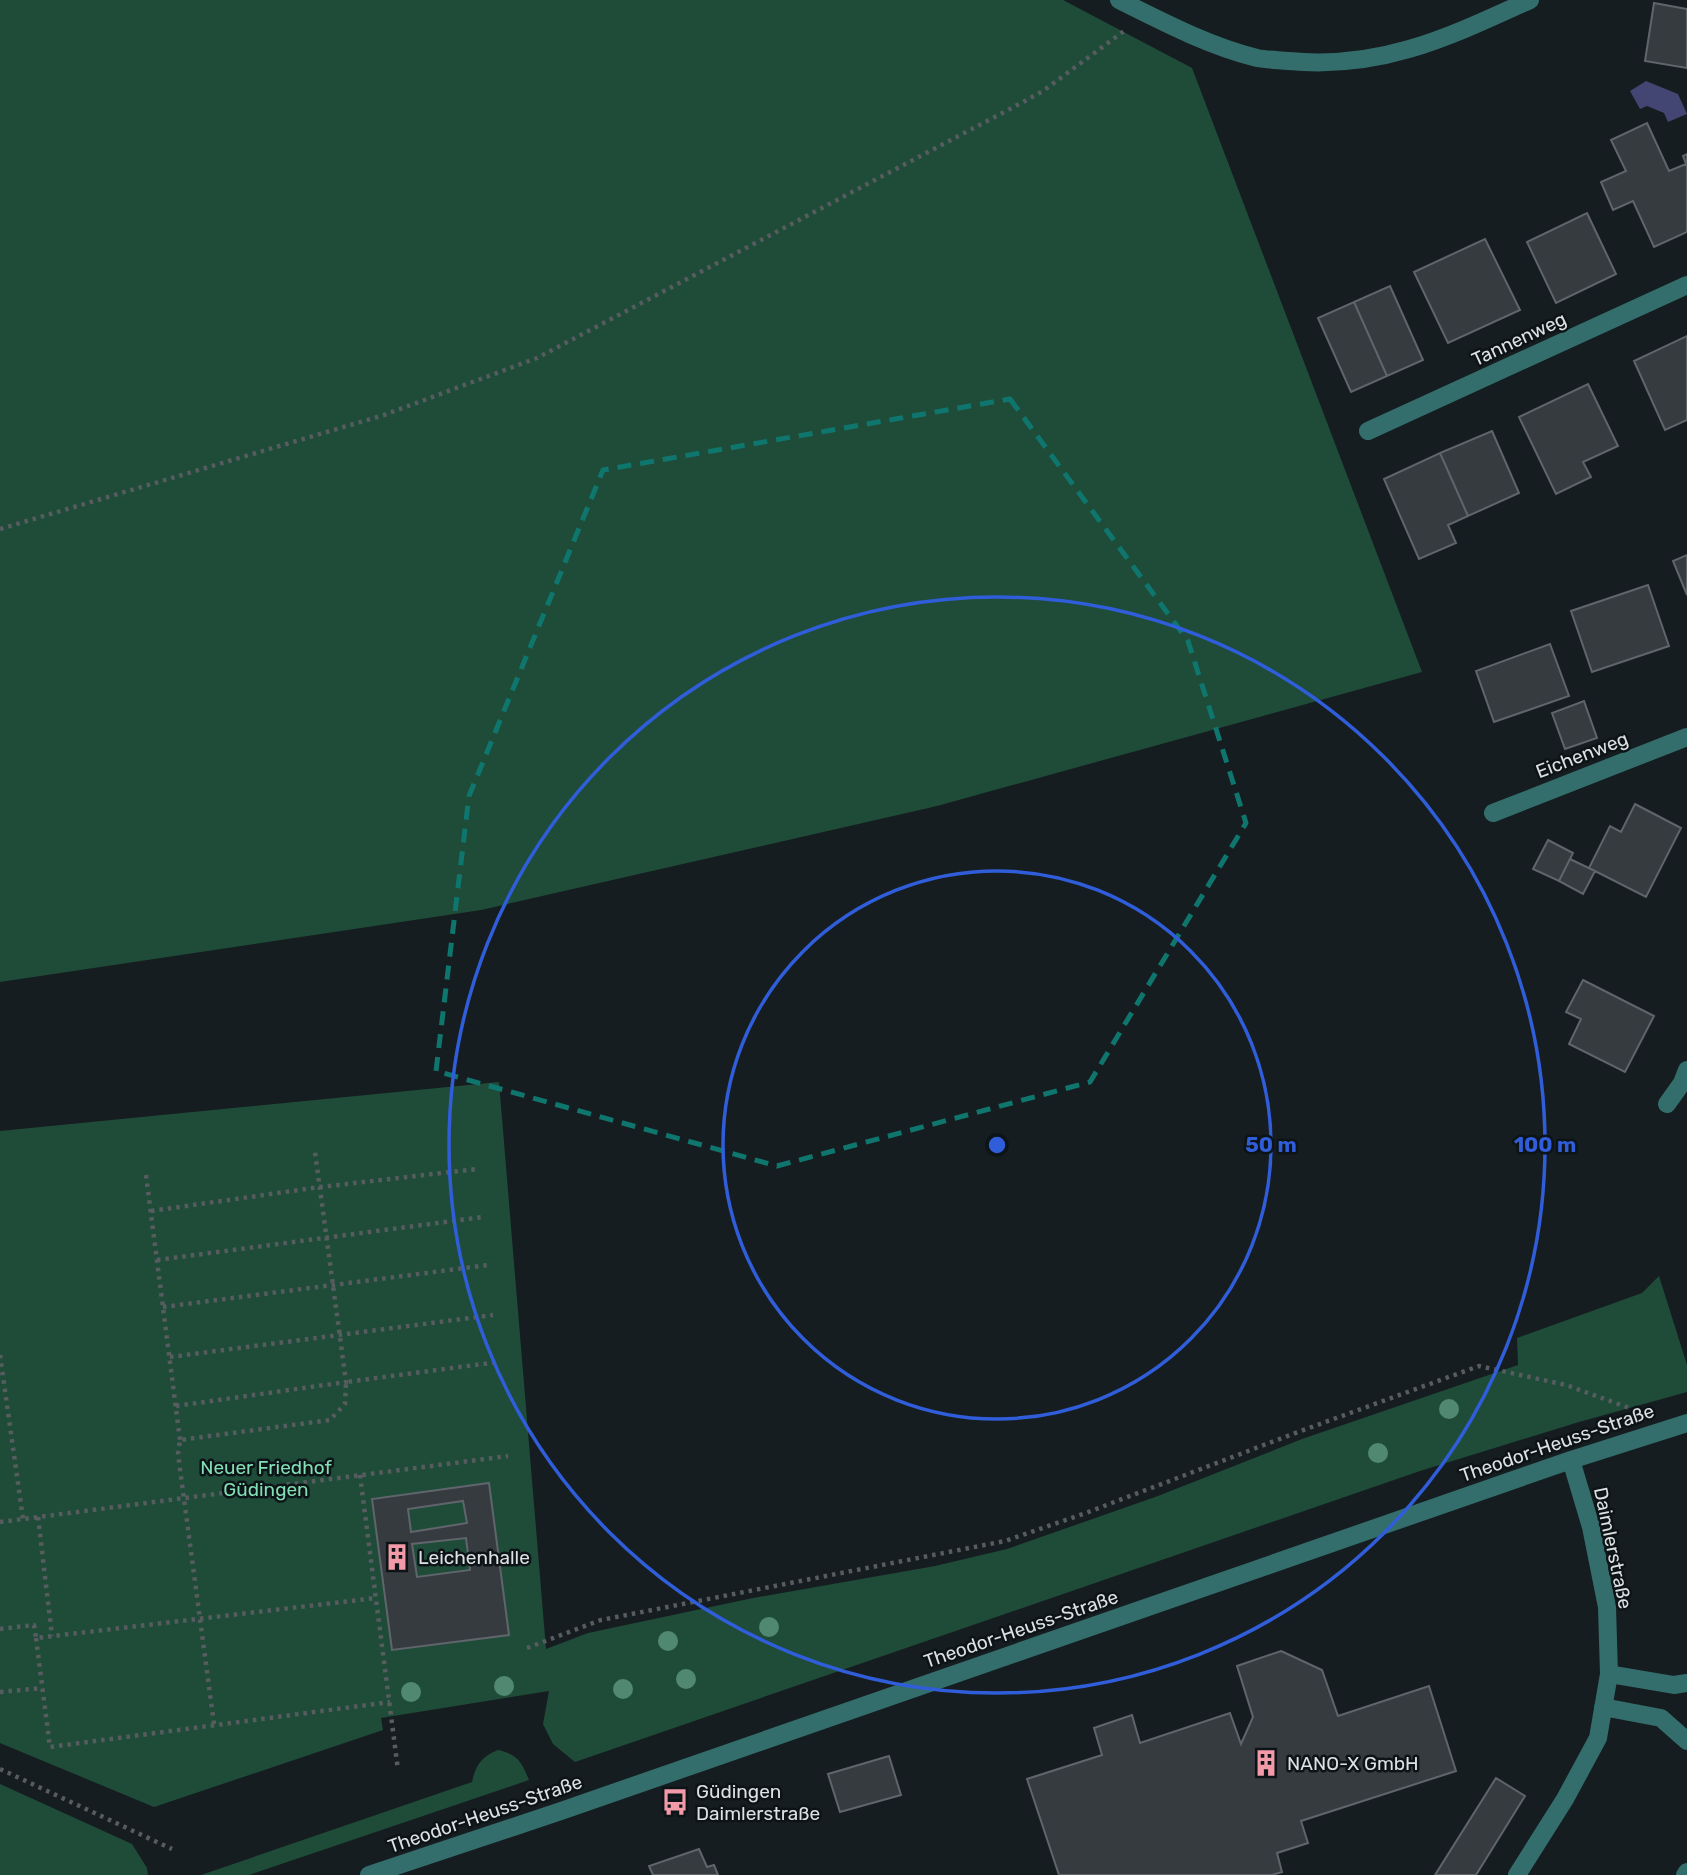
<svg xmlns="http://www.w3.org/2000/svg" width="1687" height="1875" font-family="Rubik,sans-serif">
<rect width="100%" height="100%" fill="#161d20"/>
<path fill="#1f4c39" d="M0,0h1063l129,68 230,604 -485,134 -456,104 -481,72z
M499,1082l47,567 42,-16 165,-35 182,-32 72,-17 151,-53 144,-57 216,-74 -1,-27 125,-45 17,-17 28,89v27l-108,30 -159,49 -845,291 -22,-18 -10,-20 6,-33 -168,27 2,12 -229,77 -154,-64v-612z
M498,1750c19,4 24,12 31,30l-280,95h-48l271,-93c4,-17 9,-25 26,-32z
M0,1784l132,60 15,24 1,7h-148z"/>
<path fill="#434573" d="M1646,81l32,13 9,20 -19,8 -4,-9 -17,-7 -7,3 -10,-18z"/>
<path fill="#363b40" stroke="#5f656b" stroke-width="2" fill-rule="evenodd" d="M1654,3l33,6v59l-42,-7z
M1647,123l22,48 17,-7 -3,-8 4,-2v78l-33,15 -21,-46 -20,9 -12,-28 25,-11 -15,-31z
M1587,213l29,61 -60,29 -29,-61z
M1485,239l35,71 -72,33 -34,-71z
M1390,286l33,74 -36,16 -33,-74z
M1354,302l33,74 -36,16 -33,-74z
M1687,336v84l-22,10 -31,-69z
M1588,384l30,62 -35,16 8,15 -35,17 -37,-77z
M1492,431l27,62 -51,23 -28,-63z
M1440,453l28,63 -20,9 8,18 -37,16 -35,-80z
M1687,555v40l-14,-34z
M1648,585l21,61 -77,26 -21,-61z
M1550,644l19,52 -75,26 -18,-51z
M1584,701l13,37 -32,11 -13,-36z
M1635,804l46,24 -35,69 -57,-29 21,-42 11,6z
M1548,840l25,13 -14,28 -26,-12z
M1570,859l25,12 -12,23 -24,-13z
M1583,980l71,36 -29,56 -56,-28 12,-25 -15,-7z
M489,1483l20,152 -117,15 -20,-151zM466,1538l4,32 -53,7 -5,-33z
M463,1501l4,22 -56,9 -3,-23z
M1281,1651l41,19 16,46 91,-30 27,85 -155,50 7,22 -31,10 5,19 -10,3h-213l-32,-96 75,-24 -8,-27 38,-13 8,28 90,-30 11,31 12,-27 -16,-51z
M889,1756l12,39 -61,17 -12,-38z
M1496,1778l29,18 -49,79h-41z
M699,1849l8,18 7,-2 4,10h-65l-4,-9z"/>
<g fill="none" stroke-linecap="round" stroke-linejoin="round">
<path stroke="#565c5f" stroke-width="4.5" stroke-dasharray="3.5 5" stroke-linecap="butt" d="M0,529l384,-114 153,-57 488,-257 18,-10 81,-60
M146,1175l34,265
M151,1211l169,-24 157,-18
M157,1260l326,-43
M163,1307l325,-42
M0,1355l23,164
M170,1357l323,-42
M176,1406l170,-24 -31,-230
M360,1475l38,295
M38,1517l14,119
M0,1522l508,-66
M0,1629l34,-4 2,13 340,-40
M36,1638l14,109 340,-45
M527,1648l74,-28 404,-79 78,-27 215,-82 181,-66 87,19 69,25
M0,1692l42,-4
M214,1724l-36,-270 2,-14 150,-20 15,-16 1,-22 152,-20
M0,1769l172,80"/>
<path stroke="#336e6d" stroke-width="18" d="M1119,0c44,22 90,46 138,58 10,2 22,2 32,3 92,9 160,-24 241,-61
M1368,431l319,-146
M1493,813l194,-76
M1667,1104l15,-21 5,-13
M1609,1674l65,11 13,-2
M1603,1707l58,11 26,23
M369,1875l192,-64 1010,-351 116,-37
M1517,1875l48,-76 33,-61 11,-64 -2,-67 -16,-80 -20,-67
M1685,1875l2,-3"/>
</g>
<g fill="#518872">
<circle cx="1449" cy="1409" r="10"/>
<circle cx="1378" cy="1453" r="10"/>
<circle cx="769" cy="1627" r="10"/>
<circle cx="668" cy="1641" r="10"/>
<circle cx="686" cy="1679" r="10"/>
<circle cx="504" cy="1686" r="10"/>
<circle cx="623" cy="1689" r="10"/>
<circle cx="411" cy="1692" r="10"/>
</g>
<path fill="none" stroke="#0f766e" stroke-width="5" stroke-dasharray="14 9" stroke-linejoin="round" d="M1010,399l178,242 58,182 -156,259 -313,84 -341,-95 33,-275 134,-326z"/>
<g fill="none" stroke="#305dd9" stroke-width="3.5">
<circle cx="997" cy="1145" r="274"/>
<circle cx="997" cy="1145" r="548"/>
</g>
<defs>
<symbol id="building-bare" viewBox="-9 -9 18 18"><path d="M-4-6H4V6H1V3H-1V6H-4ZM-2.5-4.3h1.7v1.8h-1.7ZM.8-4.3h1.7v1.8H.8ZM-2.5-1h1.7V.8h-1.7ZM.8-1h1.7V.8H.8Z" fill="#f39aa9" stroke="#0d1417" stroke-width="2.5" paint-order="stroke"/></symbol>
<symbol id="bus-bare" viewBox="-9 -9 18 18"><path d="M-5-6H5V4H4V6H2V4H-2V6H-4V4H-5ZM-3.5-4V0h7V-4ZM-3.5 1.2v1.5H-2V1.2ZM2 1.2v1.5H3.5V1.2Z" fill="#f39aa9" stroke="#0d1417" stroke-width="2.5" paint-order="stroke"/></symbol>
</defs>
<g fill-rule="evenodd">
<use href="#building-bare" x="378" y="1538" width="38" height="38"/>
<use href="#building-bare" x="1247" y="1744" width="38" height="38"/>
<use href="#bus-bare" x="656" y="1783" width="38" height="38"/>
</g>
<g text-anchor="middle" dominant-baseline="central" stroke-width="5" stroke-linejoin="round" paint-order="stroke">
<g font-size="19" fill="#dde1e3" stroke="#0d1417">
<text transform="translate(1519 339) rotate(-25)">Tannenweg</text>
<text transform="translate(1582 755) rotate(-21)">Eichenweg</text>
<text transform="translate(1557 1443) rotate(-19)">Theodor-Heuss-Straße</text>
<text transform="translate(1613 1548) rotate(78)">Daimlerstraße</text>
<text transform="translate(1021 1629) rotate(-19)">Theodor-Heuss-Straße</text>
<text transform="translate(485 1814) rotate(-19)">Theodor-Heuss-Straße</text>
</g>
<g font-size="19" fill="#82dfb5" stroke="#0d1417">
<text x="266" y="1467">Neuer Friedhof<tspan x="266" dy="22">Güdingen</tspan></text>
</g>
<g font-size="19" fill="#dde1e3" stroke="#0d1417" text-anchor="start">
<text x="418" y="1557">Leichenhalle</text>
<text x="1287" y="1763">NANO-X GmbH</text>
<text x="696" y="1791">Güdingen<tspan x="696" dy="22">Daimlerstraße</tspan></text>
</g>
</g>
<circle cx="997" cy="1145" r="10" fill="#305dd9" stroke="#0d1417" stroke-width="3.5"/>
<g font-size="21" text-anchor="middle" font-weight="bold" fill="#305dd9" stroke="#0d1417" stroke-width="5" stroke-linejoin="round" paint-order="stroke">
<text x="1271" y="1152">50 m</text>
<text x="1545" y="1152">100 m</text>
</g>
</svg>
